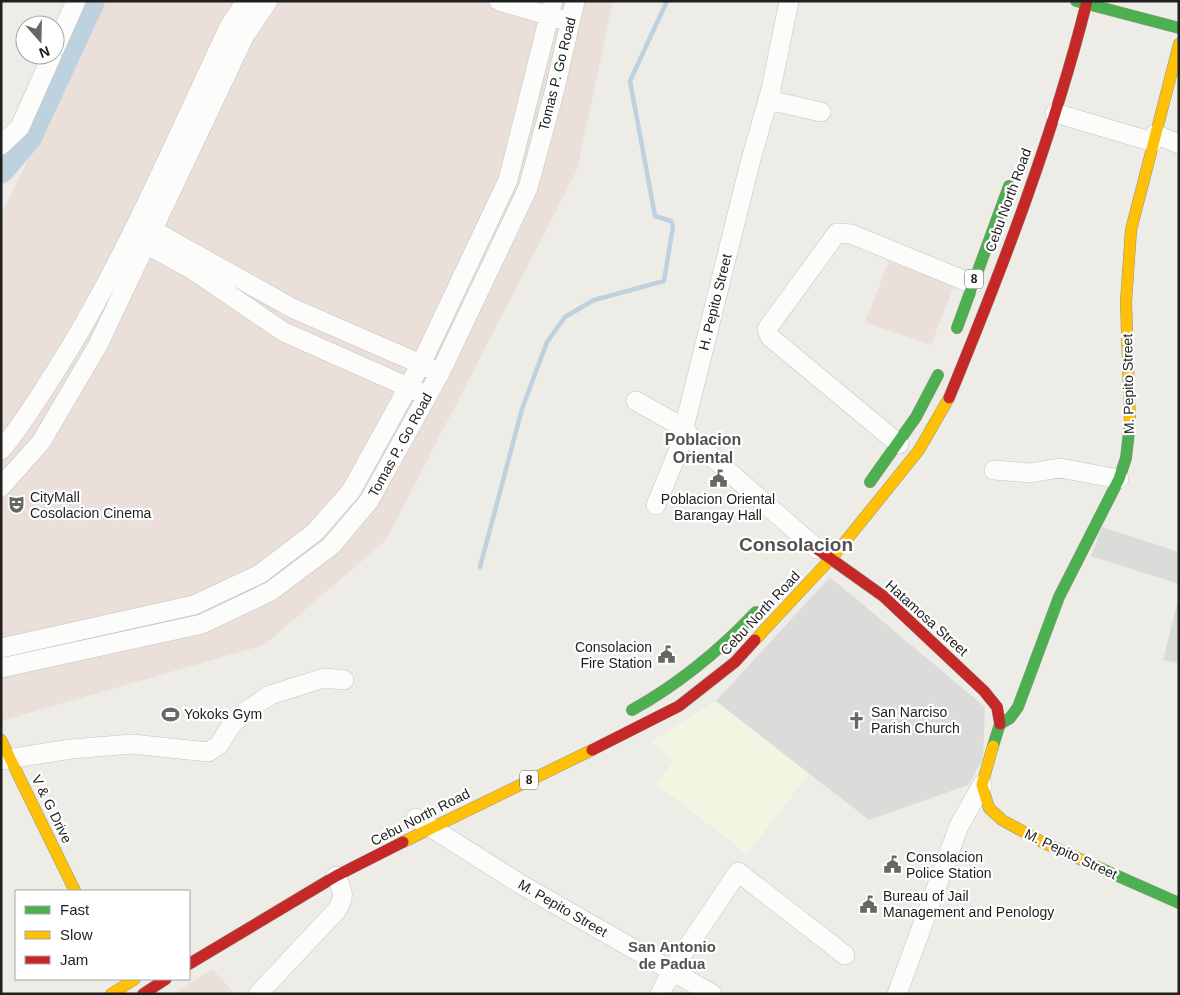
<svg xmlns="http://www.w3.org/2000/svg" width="1180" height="995" font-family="Arial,sans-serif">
<rect width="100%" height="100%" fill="#edece7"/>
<path fill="#eadfd9" d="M106,1h507l-36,169 -191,370 -122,105 -263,76v-506z
M889,261l65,25 -23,59 -66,-23z
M212,969l23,25h-62z"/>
<path fill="#f3f5e3" d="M716,701l93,73 -62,80 -91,-70 18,-23 -23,-20z"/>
<path fill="#dbdbd9" d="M1102,527l77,25v32l-88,-28z
M830,577l155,130 -2,52 -15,26 -99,35 -153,-119z
M1179,596v67l-16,-3z"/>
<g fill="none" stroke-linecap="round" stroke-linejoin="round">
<path stroke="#bdd1df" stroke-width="4.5" d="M480,567l42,-158 25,-67 18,-25 29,-17 70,-19 9,-55 -2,-5 -16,-5 -25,-135 37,-80"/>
<path stroke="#bdd1df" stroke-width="28" d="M1,169l27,-32 63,-136"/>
<defs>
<path id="street" d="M499,1l61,18
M55,48l21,-47
M768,100l53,12
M1055,113l98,29
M1155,134l24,10
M1,145l19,-18 32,-72
M142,224l150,84 140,61
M136,239l55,30 93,63 135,60
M636,401l48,27 11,14 122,107
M684,428l66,-265 21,-74 18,-88
M899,444l-129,-107 -3,-8 70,-96 14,1 122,50
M1,450c21,-25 37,-52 54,-78 69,-109 119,-229 174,-345l17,-26
M994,470l36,3 30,-5 59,11
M1,487l40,-45 57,-97 147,-310 23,-34
M656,505l27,-66 5,-6
M1,648l193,-43 66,-31 55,-42 36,-41 70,-127 87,-184 45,-179
M1,668l201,-44 69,-33 60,-45 38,-45 71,-128 88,-185 27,-99 20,-88
M1,760l70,-11 61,-5 76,8 11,-7 11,-18 16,-16 24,-16 54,-17 20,2
M416,818l106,67 190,109
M258,994l78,-83c10,-14 7,-20 0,-35
M660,994l12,-24 66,-98 107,83
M897,994l62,-168 23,-41"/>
<path id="fast" d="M1076,1l103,27
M957,328l52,-142
M870,482l46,-65 22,-42
M632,710c47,-26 87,-59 124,-98
M993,746l7,-22 10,-6 8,-11 41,-110 60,-118 7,-21 4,-35
M1102,869l77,34"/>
<path id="slow" d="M1130,423l-4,-121 5,-72 48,-186
M755,640l81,-87 83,-103 30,-52
M1,740l74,151
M993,746l-11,39 7,23 13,12 40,22 60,27
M403,842l189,-92
M111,994l24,-15"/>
<path id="jam" d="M949,398c53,-129 104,-261 138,-397
M817,549l66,47 101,95 13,16 3,17
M592,750l87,-44 56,-44 20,-22
M189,964l147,-88 67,-34
M143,994l23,-15"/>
</defs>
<use href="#street" stroke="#c4c4c2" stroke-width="20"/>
<use href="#fast" stroke="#919680" stroke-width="12"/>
<use href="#slow" stroke="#919680" stroke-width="12"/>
<use href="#jam" stroke="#919680" stroke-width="12"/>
<use href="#street" stroke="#fcfcfb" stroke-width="19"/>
<use href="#fast" stroke="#4caf50" stroke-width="11"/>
<use href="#slow" stroke="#ffc107" stroke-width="11"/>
<use href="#jam" stroke="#c62828" stroke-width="11"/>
</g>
<defs>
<symbol id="civic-bare" viewBox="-9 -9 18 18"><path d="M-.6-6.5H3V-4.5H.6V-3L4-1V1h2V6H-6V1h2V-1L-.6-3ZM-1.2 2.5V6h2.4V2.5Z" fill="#676765" stroke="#fff" stroke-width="2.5" paint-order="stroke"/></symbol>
<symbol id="theatre-bare" viewBox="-9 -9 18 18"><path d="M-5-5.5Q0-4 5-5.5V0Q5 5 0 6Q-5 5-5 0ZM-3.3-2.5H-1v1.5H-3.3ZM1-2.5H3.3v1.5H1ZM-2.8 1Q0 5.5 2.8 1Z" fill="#676765" stroke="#fff" stroke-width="2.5" paint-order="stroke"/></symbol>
<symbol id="stadium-bare" viewBox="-9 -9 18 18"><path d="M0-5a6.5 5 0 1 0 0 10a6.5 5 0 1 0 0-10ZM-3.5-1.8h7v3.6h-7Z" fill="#676765" stroke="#fff" stroke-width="2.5" paint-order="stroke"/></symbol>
<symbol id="church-bare" viewBox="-9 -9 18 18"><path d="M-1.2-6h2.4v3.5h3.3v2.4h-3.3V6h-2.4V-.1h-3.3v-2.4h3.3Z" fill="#676765" stroke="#fff" stroke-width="2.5" paint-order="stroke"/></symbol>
</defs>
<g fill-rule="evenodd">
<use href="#civic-bare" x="706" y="466" width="25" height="25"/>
<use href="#theatre-bare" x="4" y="492" width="25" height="25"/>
<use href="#civic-bare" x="654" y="642" width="25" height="25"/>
<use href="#stadium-bare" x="158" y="702" width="25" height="25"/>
<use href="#church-bare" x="844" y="708" width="25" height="25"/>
<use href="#civic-bare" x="880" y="852" width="25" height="25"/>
<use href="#civic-bare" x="856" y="892" width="25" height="25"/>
</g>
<g text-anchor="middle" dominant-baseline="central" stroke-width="4.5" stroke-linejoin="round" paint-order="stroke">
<g fill="#fff" stroke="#626262" stroke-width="1">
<rect x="965" y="269.5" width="18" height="19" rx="4"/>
<rect x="520" y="770.5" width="18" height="19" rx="4"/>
</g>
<g font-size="12" font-weight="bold" fill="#1f1f1f">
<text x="974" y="279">8</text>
<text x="529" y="780">8</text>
</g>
<g font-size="14" fill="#1f1f1f" stroke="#fff">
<text transform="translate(557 74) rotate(-76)">Tomas P. Go Road</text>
<text transform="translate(1008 200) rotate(-70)">Cebu North Road</text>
<text transform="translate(715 302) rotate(-76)">H. Pepito Street</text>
<text transform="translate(1128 384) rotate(-91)">M. Pepito Street</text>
<text transform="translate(400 445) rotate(-61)">Tomas P. Go Road</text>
<text transform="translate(760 613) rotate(-47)">Cebu North Road</text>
<text transform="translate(927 618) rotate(42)">Hatamosa Street</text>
<text transform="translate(52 809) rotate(64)">V &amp; G Drive</text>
<text transform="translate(420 817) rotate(-27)">Cebu North Road</text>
<text transform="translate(1071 854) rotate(25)">M. Pepito Street</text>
<text transform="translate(563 908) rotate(30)">M. Pepito Street</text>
</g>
<g font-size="14" fill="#1f1f1f" stroke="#fff" text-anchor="start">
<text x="30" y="497">CityMall<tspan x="30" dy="16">Cosolacion Cinema</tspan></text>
<text x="718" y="499" text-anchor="middle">Poblacion Oriental<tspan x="718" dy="16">Barangay Hall</tspan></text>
<text x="652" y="647" text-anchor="end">Consolacion<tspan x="652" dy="16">Fire Station</tspan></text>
<text x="871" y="712">San Narciso<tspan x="871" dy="16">Parish Church</tspan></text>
<text x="184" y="714">Yokoks Gym</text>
<text x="906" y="857">Consolacion<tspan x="906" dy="16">Police Station</tspan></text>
<text x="883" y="896">Bureau of Jail<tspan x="883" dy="16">Management and Penology</tspan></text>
</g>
<g font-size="15" font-weight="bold" fill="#525252" stroke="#fff">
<text x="672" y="946">San Antonio<tspan x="672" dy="17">de Padua</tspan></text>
</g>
<g font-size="16" font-weight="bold" fill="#525252" stroke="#fff">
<text x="703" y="439">Poblacion<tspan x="703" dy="18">Oriental</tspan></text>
</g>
<g font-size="19" font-weight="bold" fill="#525252" stroke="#fff">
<text x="796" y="544">Consolacion</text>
</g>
</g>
<rect width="1180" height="995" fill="none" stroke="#1f1f1f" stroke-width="5"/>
<rect x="15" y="890" width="175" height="90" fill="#ffffff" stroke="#a5a5a5"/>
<rect x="25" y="906" width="25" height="8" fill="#4caf50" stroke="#a5a5a5"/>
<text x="60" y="915" font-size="15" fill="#1f1f1f">Fast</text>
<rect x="25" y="931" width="25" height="8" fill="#ffc107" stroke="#a5a5a5"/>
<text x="60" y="940" font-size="15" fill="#1f1f1f">Slow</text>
<rect x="25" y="956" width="25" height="8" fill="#c62828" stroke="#a5a5a5"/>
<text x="60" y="965" font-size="15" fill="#1f1f1f">Jam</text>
<g transform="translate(40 40) rotate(160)"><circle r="24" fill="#ffffff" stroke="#a5a5a5"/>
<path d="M0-4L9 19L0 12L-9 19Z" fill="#676765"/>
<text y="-8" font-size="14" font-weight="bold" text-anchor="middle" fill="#1f1f1f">N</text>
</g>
</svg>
